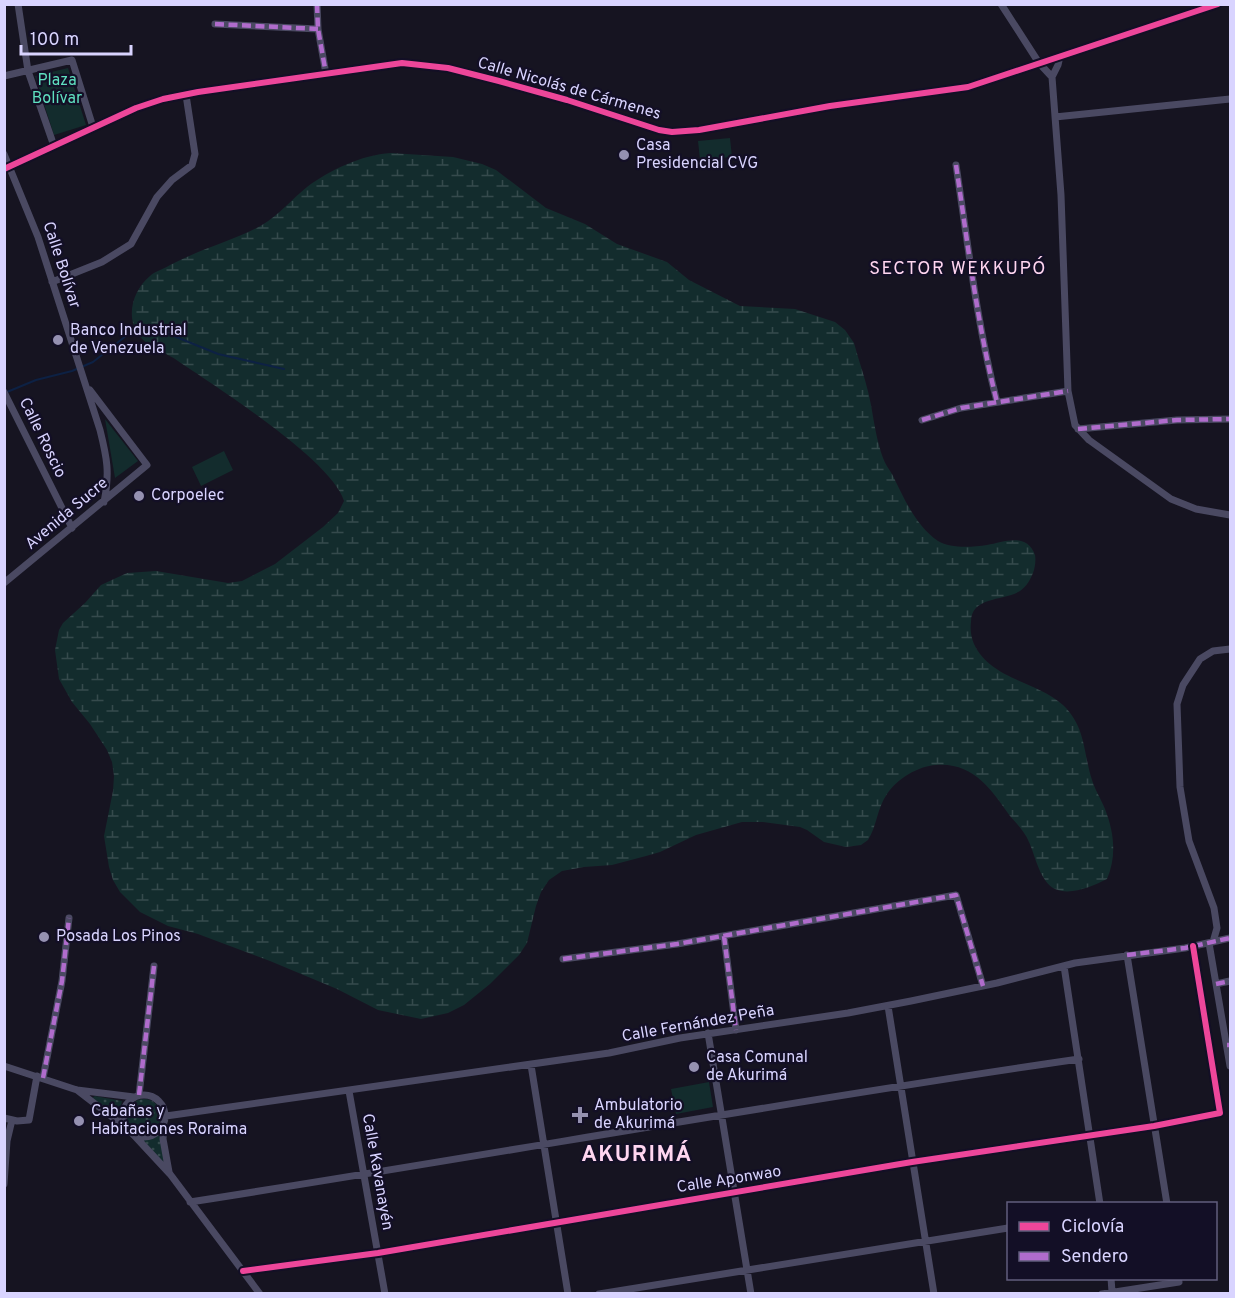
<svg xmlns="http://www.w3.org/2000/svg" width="1235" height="1298" font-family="Overpass,sans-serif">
<defs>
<pattern id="grass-dots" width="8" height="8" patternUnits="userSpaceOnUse" patternTransform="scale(1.5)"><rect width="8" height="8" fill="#132c2d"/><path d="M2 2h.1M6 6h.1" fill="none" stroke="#354a4c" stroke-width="1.8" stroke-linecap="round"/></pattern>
<pattern id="wetland-marsh" width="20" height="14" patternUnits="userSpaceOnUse" patternTransform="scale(1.5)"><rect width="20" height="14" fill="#132c2d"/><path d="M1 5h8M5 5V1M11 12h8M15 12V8" fill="none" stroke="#354a4c"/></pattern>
</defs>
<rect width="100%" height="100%" fill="#161421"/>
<path fill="url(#grass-dots)" d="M95,1096l27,5 -3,13h-3l-24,-16z
M127 1116a17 17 0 1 1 34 0a17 17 0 1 1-34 0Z
M160,1134l4,28v1l-22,-24h10z"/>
<path fill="url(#wetland-marsh)" d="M391,153l62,4 29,7 14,6 50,38 39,16 32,20 50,18 22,18 51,26 55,3 40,13 10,8 9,13 4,14c5,16 10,32 13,48 3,17 6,37 12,53 2,6 6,11 9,16 12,24 23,51 46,67 13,8 35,6 49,4 17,-3 40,-13 48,10 1,5 0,13 -2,18 -3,7 -6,13 -13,18 -16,10 -49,5 -49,31 -1,7 0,15 3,22 17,36 63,37 89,61 23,22 20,47 29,75 3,10 9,19 13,29 9,23 12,47 2,70 -14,7 -36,17 -52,10 -15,-7 -20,-34 -26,-47 -4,-10 -12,-18 -19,-26 -19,-27 -37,-54 -74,-51 -18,1 -39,14 -49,29 -10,14 -10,32 -19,46l-7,5 -15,2 -22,-5 -17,-12 -7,-3 -37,-5h-21l-46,13 -36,17 -14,4 -34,9 -28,2 -22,4 -13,9 -8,12 -5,14 -9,37 -8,12 -29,29 -26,21 -16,8 -27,6 -43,-9 -41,-21 -67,-28 -72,-27 -30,-8 -28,-14 -20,-20 -7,-12 -4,-13 -5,-31 9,-45 1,-15 -2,-14 -5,-12 -17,-26 -18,-22 -13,-23 -4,-29 4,-20 4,-7 22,-20 16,-18 26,-12 29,-2 72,12 14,-2 33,-17 48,-37 15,-14 6,-12c-11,-40 -129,-115 -166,-140 -11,-8 -28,-13 -38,-24 -15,-19 -8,-46 10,-61 5,-5 14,-7 20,-11 18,-9 35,-16 54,-23 13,-5 26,-10 38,-17 17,-10 30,-26 45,-38 23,-17 54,-32 84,-34z"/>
<path fill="#132c2d" d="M68,68l18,57 -32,10 -19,-59z
M730,138l2,19 -32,3 -2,-19z
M105,419l33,42 -23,17z
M224,451l9,19 -32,16 -9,-19z
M709,1082l4,25 -37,7 -5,-25z"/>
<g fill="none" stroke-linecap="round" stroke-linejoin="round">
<path stroke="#0d2144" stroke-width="2" d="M7,392l29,-12 36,-9 21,-9 38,-30 9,-3 19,1 59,24 66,15"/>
<path stroke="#4a4962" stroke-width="7" d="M18,4l10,67 26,75
M317,4l1,25 8,45
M1001,4l38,59 13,14
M215,24l103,5
M1060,56l-2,9 -6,12 9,118 7,196 7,34 14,15 82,59 25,10 34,6
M4,76l68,-16 21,67
M1055,117l175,-18
M4,154l34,83 62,193c7,28 10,43 4,72
M956,165c12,80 21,159 41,237
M4,169l132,-61 27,-9 35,-7 204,-29 46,5 51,13 68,19 92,30 13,2 27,-2 131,-24 138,-19 250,-83
M52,282l50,-20 29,-18 26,-47 15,-17 20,-15 3,-11 -9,-59
M4,392l68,136
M922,420l39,-12 107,-17
M1078,429l99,-9 53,-1
M4,583l143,-118 -57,-75
M724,936l12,94
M1213,942l4,-14 -3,-20 -25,-67 -9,-54 -3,-83 6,-19 17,-26 13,-8 17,-2
M1209,943l21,123
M1127,955l40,249
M563,959l114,-15 279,-49 27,91
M1064,966l36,238
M1216,984l14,-3
M888,1006l46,288
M708,1033l43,261
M531,1065l37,229
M4,1066l73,24 57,7
M43,1078l19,-97 7,-63
M77,1090l48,37
M349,1091l36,203
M123 1116a21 21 0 1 1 42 0a21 21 0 1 1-42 0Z
M139,1095l15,-129
M166,1116l443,-63 71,-15 168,-25 63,-12 86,-18 78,-20 110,-15 45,-10
M4,1118l13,3 12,-1 8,-44
M164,1126l-1,13 6,33
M131,1132l39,42 90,120
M4,1184l3,-43 5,-21
M190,1202c296,-46 592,-100 889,-143
M243,1271l135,-18 534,-91 242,-36 66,-13 -27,-167
M1111,1278l1,14
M599,1294l409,-66
M1102,1294l77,-12 -1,-4"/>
<path stroke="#b06ccc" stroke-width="4.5" stroke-dasharray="9 4.5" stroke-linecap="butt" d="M317,4l1,25 8,45
M215,24l103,5
M956,165c12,80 21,159 41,237
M922,420l39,-12 107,-17
M1078,429l99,-9 53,-1
M724,936l12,94
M1127,955l58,-7 45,-10
M563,959l114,-15 279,-49 27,91
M1216,984l14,-3
M1227,1045h3
M43,1078l19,-97 7,-63
M139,1095l15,-129"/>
<defs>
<path id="cycleway" d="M4,169l132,-61 27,-9 35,-7 204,-29 46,5 51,13 68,19 92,30 13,2 27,-2 131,-24 138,-19 250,-83
M243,1271l135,-18 534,-91 242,-36 66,-13 -27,-167"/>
</defs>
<use href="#cycleway" stroke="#130f26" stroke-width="10"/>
<use href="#cycleway" stroke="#ed469a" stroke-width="6"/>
</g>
<g fill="#9591b1" stroke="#130f26" stroke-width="2">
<circle cx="624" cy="155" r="6"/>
<circle cx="58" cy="340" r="6"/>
<circle cx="139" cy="496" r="6"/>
<circle cx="44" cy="937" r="6"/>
<circle cx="694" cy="1067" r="6"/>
<path d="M577 1106h6v6h6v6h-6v6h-6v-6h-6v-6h6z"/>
<circle cx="79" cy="1121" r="6"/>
</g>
<g text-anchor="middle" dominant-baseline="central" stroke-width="4.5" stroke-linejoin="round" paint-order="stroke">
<g font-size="16" fill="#5fe0c0" stroke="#130f26">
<text x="57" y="81">Plaza<tspan x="57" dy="18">Bolívar</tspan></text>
</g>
<g font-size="16" fill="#d9d4ff" stroke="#130f26">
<text transform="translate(569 89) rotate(16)">Calle Nicolás de Cármenes</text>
<text transform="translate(61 265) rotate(72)">Calle Bolívar</text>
<text transform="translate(42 438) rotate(64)">Calle Roscio</text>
<text transform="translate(67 514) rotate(-40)">Avenida Sucre</text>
<text transform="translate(698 1024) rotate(-10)">Calle Fernández Peña</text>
<text transform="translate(377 1172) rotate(80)">Calle Kavanayén</text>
<text transform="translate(729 1180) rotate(-9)">Calle Aponwao</text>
</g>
<g font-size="16" fill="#d9d4ff" stroke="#130f26" text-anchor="start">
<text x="636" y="146">Casa<tspan x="636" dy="18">Presidencial CVG</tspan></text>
<text x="70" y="331">Banco Industrial<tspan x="70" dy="18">de Venezuela</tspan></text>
<text x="151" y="496">Corpoelec</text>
<text x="56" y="937">Posada Los Pinos</text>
<text x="706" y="1058">Casa Comunal<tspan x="706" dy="18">de Akurimá</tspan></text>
<text x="594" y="1106">Ambulatorio<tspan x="594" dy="18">de Akurimá</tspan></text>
<text x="91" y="1112">Cabañas y<tspan x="91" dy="18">Habitaciones Roraima</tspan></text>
</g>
<g font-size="18" letter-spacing="1.5" fill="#ffd6f0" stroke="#130f26">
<text x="958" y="269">SECTOR WEKKUPÓ</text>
</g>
<g font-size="22" font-weight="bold" letter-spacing="1.5" fill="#ffd6f0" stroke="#130f26">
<text x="637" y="1155">AKURIMÁ</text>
</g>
</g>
<rect width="1235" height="1298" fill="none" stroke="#d9d4ff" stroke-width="12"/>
<rect x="1007" y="1202" width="210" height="78" fill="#130f26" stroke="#625e7d" stroke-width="1.5"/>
<rect x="1019" y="1222" width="30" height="9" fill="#ed469a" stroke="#625e7d" stroke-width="1.5"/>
<text x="1061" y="1232" font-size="18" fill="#d9d4ff">Ciclovía</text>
<rect x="1019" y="1252" width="30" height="9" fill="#b06ccc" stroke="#625e7d" stroke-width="1.5"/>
<text x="1061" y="1262" font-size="18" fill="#d9d4ff">Sendero</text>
<path d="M21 45v9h110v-9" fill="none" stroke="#d9d4ff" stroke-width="3"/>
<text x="30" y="45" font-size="18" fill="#d9d4ff" stroke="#130f26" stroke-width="4.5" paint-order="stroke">100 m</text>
</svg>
